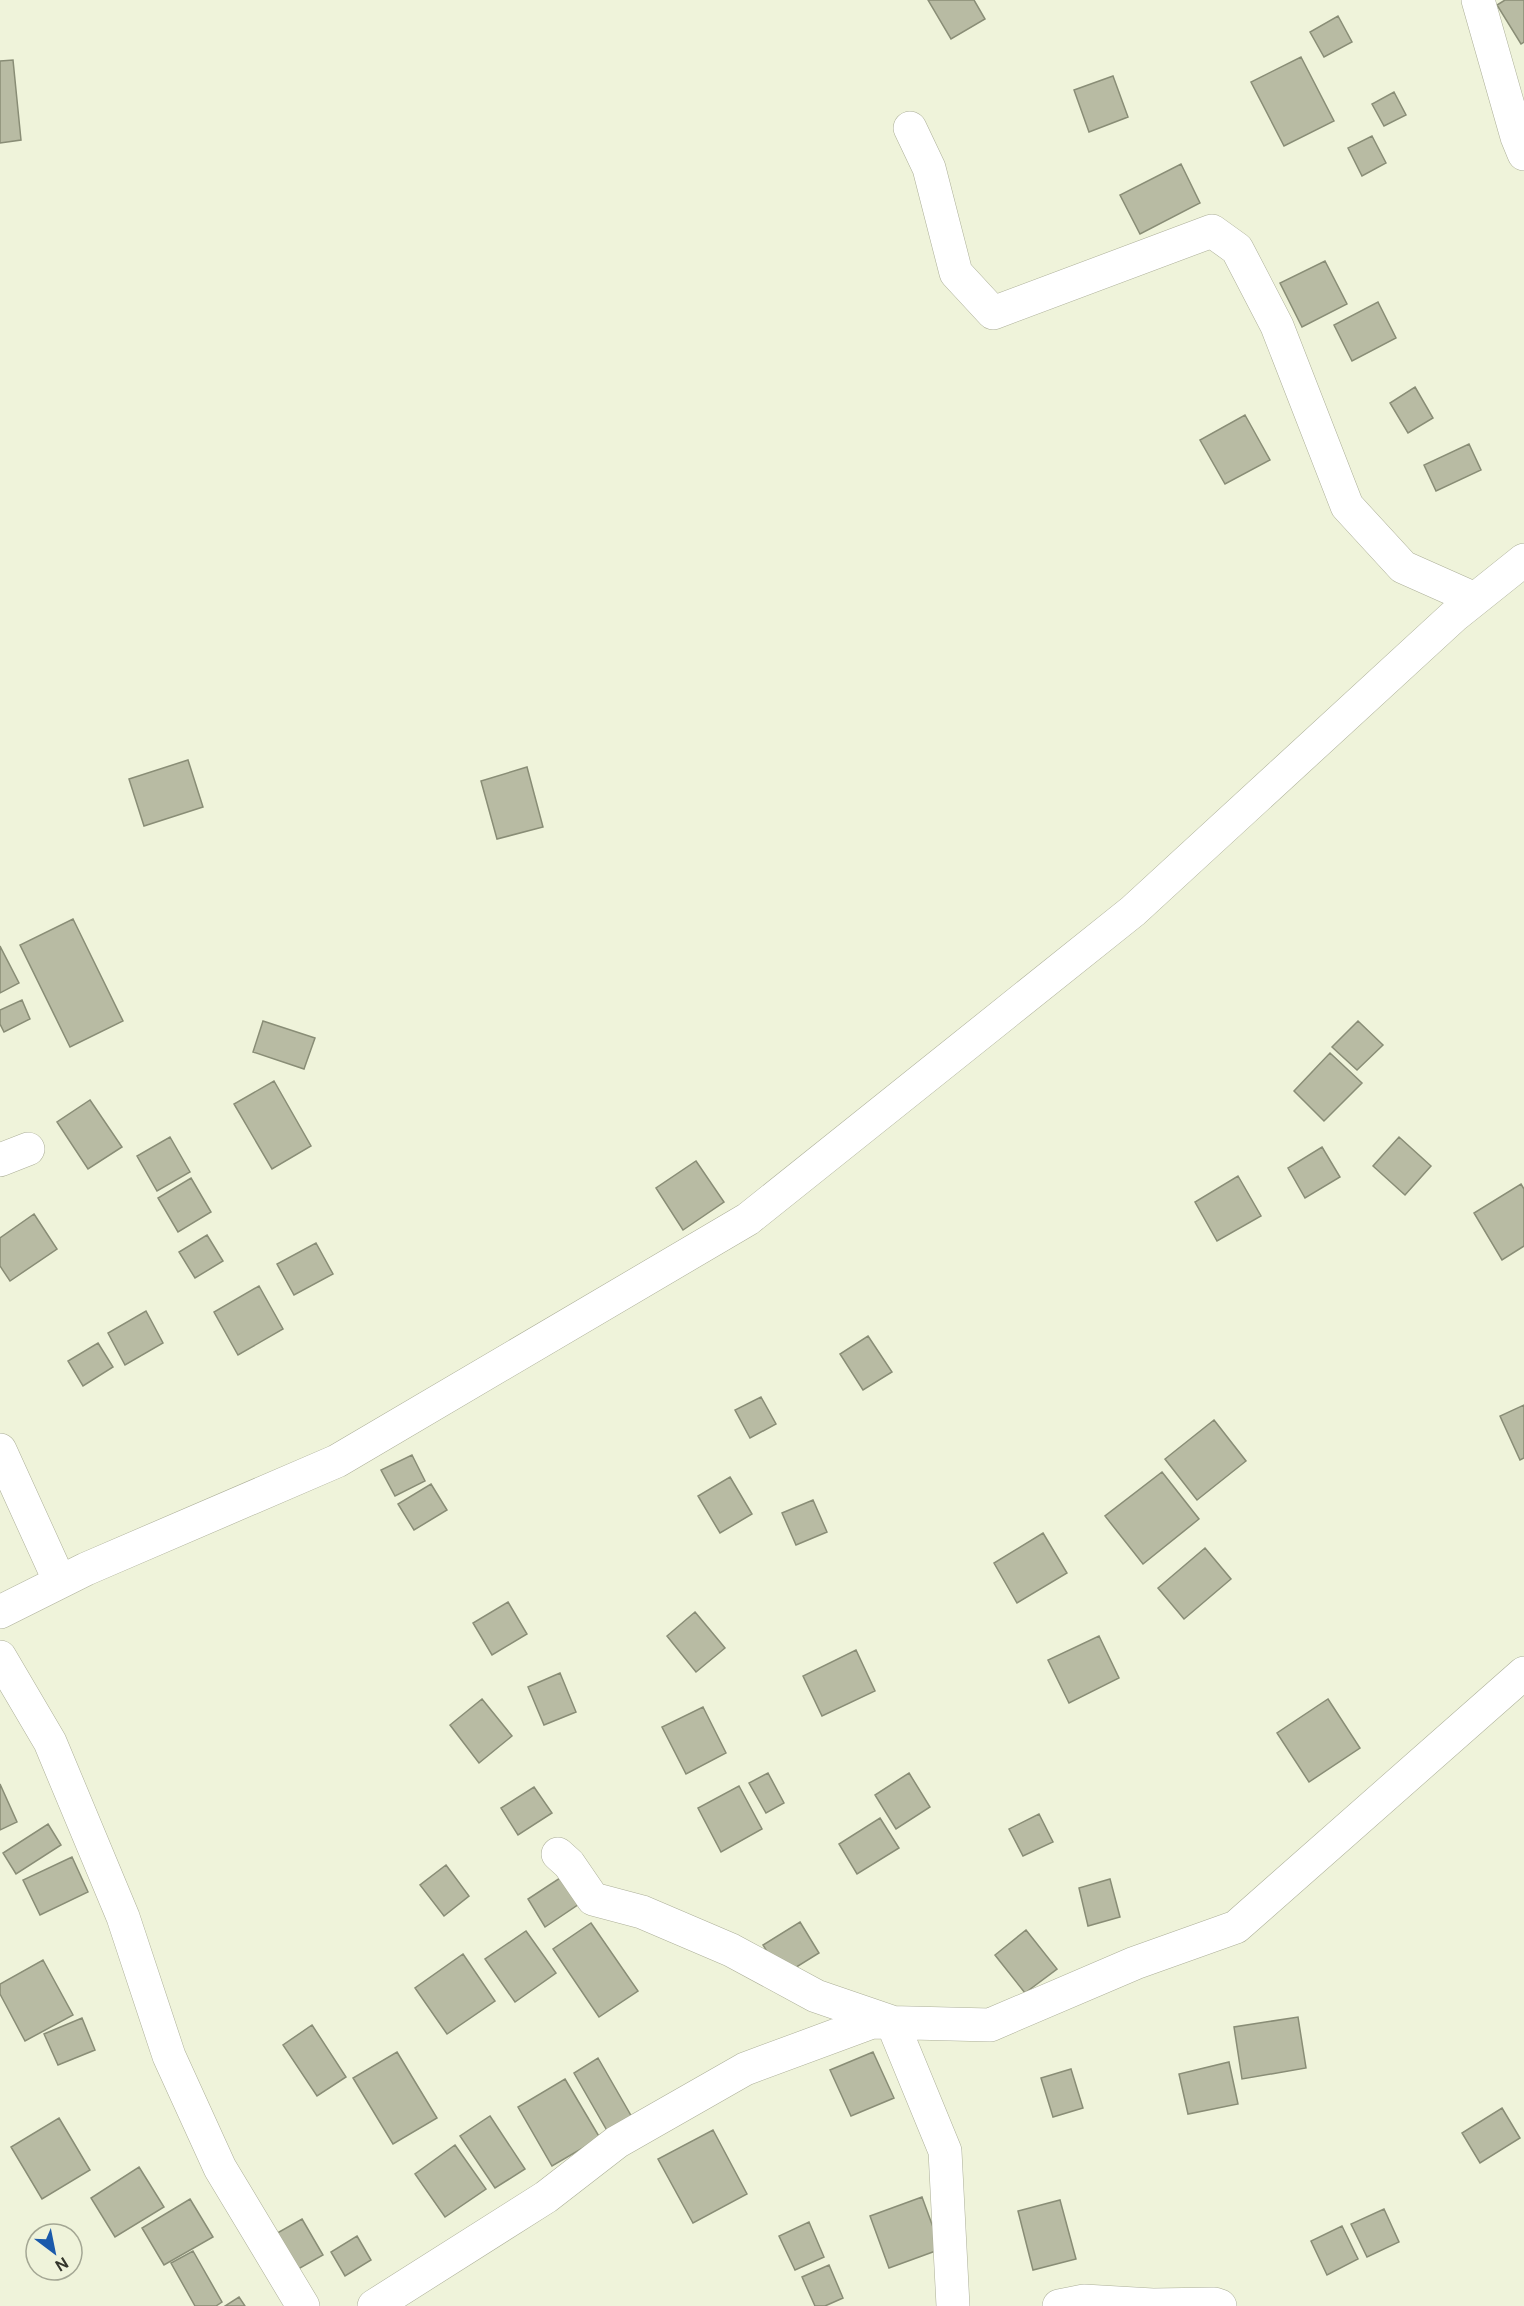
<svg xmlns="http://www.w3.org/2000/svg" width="1524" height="2306" font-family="'DM Sans',sans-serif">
<rect width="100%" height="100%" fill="#eff3da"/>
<path fill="#b8bba3" stroke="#898d76" stroke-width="1.5" d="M928,0h46l11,19 -34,20z
M1505,0h19v42l-3,2 -24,-39z
M1338,16l14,26 -28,15 -14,-25z
M1301,57l33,64 -50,25 -33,-64z
M13,60l8,80 -21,3v-82z
M1113,76l15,41 -39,15 -15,-42z
M1394,92l12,23 -22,11 -12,-22z
M1372,136l14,27 -24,13 -14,-28z
M1181,164l19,39 -60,31 -20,-39z
M1325,261l22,43 -45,23 -22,-44z
M1378,302l18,36 -44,23 -18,-36z
M1415,387l18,31 -25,15 -18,-30z
M1245,415l25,45 -45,24 -25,-44z
M1469,444l12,26 -45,21 -12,-26z
M188,760l15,47 -59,19 -15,-47z
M527,767l16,60 -46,12 -16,-58z
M73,919l50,102 -53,26 -50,-102z
M0,946l19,37 -19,10z
M22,1000l8,19 -26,13 -4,-8v-14z
M263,1021l52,17 -11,31 -51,-17z
M1358,1021l25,24 -26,25 -25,-23z
M1330,1053l32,30 -38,38 -30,-30z
M274,1081l37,65 -39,23 -38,-65z
M90,1100l32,47 -34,22 -31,-47z
M170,1137l20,35 -33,19 -20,-35z
M1399,1137l32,29 -26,29 -32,-29z
M1322,1147l18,30 -35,21 -17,-30z
M696,1161l28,41 -41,28 -27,-42z
M1238,1176l23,40 -44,25 -22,-39z
M191,1178l20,34 -33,20 -20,-34z
M1521,1184l3,5v57l-22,14 -28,-47z
M34,1214l23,35 -47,32 -10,-15v-28z
M207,1235l16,26 -28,17 -16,-26z
M316,1243l17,31 -39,21 -17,-31z
M259,1286l24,43 -45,26 -24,-43z
M146,1311l17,32 -38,22 -17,-32z
M868,1336l24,36 -29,18 -23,-36z
M98,1343l15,24 -30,19 -15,-25z
M761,1397l15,27 -26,14 -15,-28z
M1524,1405v53l-4,2 -20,-44z
M1214,1420l32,41 -49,39 -32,-41z
M412,1455l13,26 -30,15 -14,-26z
M1162,1472l37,47 -56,45 -38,-48z
M730,1477l22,37 -32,19 -22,-37z
M431,1484l16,26 -33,20 -16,-26z
M813,1500l14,32 -31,13 -14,-32z
M1043,1533l24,40 -50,30 -23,-40z
M1205,1548l26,31 -47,40 -26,-31z
M508,1602l19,32 -35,21 -19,-32z
M695,1612l30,36 -29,24 -29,-36z
M1099,1636l20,42 -50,25 -21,-43z
M856,1650l19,41 -53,25 -19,-40z
M560,1673l16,39 -32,13 -16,-38z
M482,1699l30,37 -33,27 -29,-38z
M1328,1699l32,49 -51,34 -32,-49z
M703,1707l23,46 -40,21 -24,-47z
M768,1773l16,30 -18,10 -17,-30z
M909,1773l21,34 -34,22 -21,-34z
M0,1784l17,38 -17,8z
M739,1786l23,43 -41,23 -23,-44z
M534,1787l18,26 -34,22 -17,-27z
M1039,1814l14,28 -30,14 -14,-27z
M880,1818l19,30 -42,26 -18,-30z
M48,1824l13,21 -45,29 -13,-21z
M72,1857l16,35 -48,23 -17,-35z
M446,1865l23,31 -25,20 -24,-31z
M563,1876l19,26 -37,25 -17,-28z
M1110,1879l10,38 -32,9 -9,-38z
M800,1922l19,31 -37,23 -19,-31z
M591,1923l47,68 -39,26 -46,-68z
M1026,1930l31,39 -32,24 -30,-38z
M526,1931l30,42 -41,29 -30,-43z
M463,1954l32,47 -48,33 -32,-46z
M43,1960l30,55 -48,26 -25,-47v-10z
M1298,2017l8,51 -64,11 -8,-52z
M82,2018l13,32 -37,15 -14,-31z
M312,2025l34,52 -29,19 -34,-51z
M397,2052l40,66 -44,26 -40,-66z
M873,2052l21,46 -43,18 -21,-46z
M598,2058l35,61 -24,15 -35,-61z
M1229,2062l9,42 -50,10 -9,-40z
M1071,2069l12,39 -30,9 -12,-39z
M565,2079l35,59 -48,28 -34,-59z
M1502,2108l18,30 -40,25 -18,-30z
M490,2116l35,53 -30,19 -35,-52z
M59,2118l31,52 -48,29 -31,-52z
M713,2130l34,64 -54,29 -35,-64z
M455,2145l31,44 -41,28 -30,-43z
M139,2167l25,40 -49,30 -24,-39z
M922,2197l19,52 -52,19 -19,-52z
M190,2199l23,38 -49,28 -22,-37z
M1060,2200l16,59 -43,11 -15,-59z
M1384,2209l15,33 -32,15 -16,-33z
M302,2219l21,36 -30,17 -21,-36z
M809,2222l15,35 -29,13 -16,-34z
M1342,2226l16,33 -31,16 -16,-34z
M357,2236l14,24 -26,16 -14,-24z
M193,2251l29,51 -6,4h-21l-24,-43z
M829,2265l14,33 -18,8h-10l-13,-29z
M239,2297l6,9h-20z"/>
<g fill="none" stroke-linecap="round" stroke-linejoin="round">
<defs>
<path id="minor" d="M1478,0l39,137 7,17
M910,128l19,40 27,105 37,40 219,-82 25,18 40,77 70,180 56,61 72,32
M0,1160l28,-11
M0,1450l60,132
M0,1612l86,-43 251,-108 411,-242 385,-308 321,-295 70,-56
M0,1657l50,85 73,175 46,139 51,112 83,138
M558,1854l11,10 24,35 49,13 89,38 85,46 76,26 53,129 8,155
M374,2306l172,-109 71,-55 128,-73 127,-47 118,3 145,-62 101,-36 288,-254
M1059,2306l25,-5 69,4 61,-1 6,2"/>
</defs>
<use href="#minor" stroke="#acaf98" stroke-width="34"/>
<use href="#minor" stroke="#fff" stroke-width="33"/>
</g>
<g transform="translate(54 2252) rotate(148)"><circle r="28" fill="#eff3da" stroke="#a4a794" stroke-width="1.5"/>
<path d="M0-4.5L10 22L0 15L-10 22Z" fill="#1b5aab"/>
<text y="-9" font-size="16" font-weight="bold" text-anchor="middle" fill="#34362c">N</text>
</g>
</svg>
